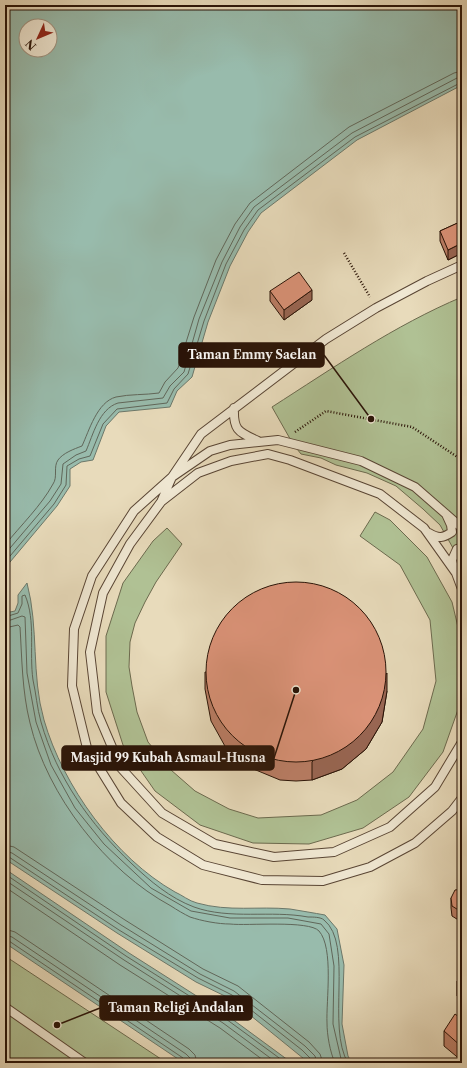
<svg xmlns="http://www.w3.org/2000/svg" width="467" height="1068" font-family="'Libre Caslon Text',serif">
<rect width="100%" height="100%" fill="#e8dbbb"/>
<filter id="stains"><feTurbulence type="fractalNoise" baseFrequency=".005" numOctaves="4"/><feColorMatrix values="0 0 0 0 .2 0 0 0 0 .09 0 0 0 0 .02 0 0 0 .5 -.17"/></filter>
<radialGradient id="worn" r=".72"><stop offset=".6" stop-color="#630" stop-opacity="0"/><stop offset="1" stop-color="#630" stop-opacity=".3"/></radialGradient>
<path fill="#b0c194" stroke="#6c6a4e" d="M462,297v267l-22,-39 -17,-16 -27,-23 -29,-13 -31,-8 -15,-7 -20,-4 -8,-10 -21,-37c61,-39 123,-82 190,-110z
M375,512l15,8 37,37 25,45 10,42 -2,60 -17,48 -34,45 -46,31 -54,16 -56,-1 -53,-18 -45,-34 -32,-46 -17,-53v-56l17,-53 30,-42 14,-13 15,16 -26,38 -11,20 -10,21 -5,19 -1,25 3,19 5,26 11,30 23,28 24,21 34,18 29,9 63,-3 36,-15 36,-28 30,-43 13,-48 -6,-61 -30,-55 -40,-29z
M5,956l162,107h-162z"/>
<path fill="#98bbac" stroke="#6c786a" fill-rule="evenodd" d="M5,5h457v80l-105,55 -96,73 -13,19 -18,34 -22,56 -16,55 -15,14 -7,16 -51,5 -13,14 -13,34 -12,2 -11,7v17l-13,20 -52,62zM26,26h24v24h-24z
M27,583c12,45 4,92 17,137 19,66 71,138 131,172 7,3 14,9 22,11 32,9 61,3 93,6 12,2 24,4 35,6l12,14 7,36 -2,59 6,32 4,7h-43l-80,-65 -33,-16 -79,-49 -112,-74v-246l10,-2 3,-8v-8z
M5,869l124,84 99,63 64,47h-108l-179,-120z"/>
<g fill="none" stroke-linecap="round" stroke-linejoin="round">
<path stroke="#60675a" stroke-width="1" d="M5,545c16,-20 36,-39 48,-61 5,-7 0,-17 5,-24 5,-7 16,-11 24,-14 7,-15 15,-44 34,-49 14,-3 29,-2 43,-4l6,-11 13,-14 16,-51 22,-57 19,-36 15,-21 99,-76 105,-54 8,-2
M5,554l45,-53 11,-17 2,-20 13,-9 10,-4c7,-16 13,-42 32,-48l45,-5 7,-12 14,-14 15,-53 23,-57 18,-35 14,-20 98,-74 105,-55 5,-1
M5,562l49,-58 12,-19 1,-19 12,-7 11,-3 13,-32 14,-15 50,-6 7,-14 14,-15 16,-53 22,-57 18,-34 14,-20 97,-73 107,-55
M5,617l13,-4 4,-9v-8l3,-1c11,26 4,57 8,85 3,13 4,28 8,42 16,56 49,102 91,142 18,17 38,34 62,43 36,13 77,3 114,10 5,0 13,0 16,3 30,24 2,107 24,143
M5,622l17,-6 3,1 2,56 9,49 15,43 24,43 29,36 47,44 40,23 39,7h58l33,6 8,10 5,32 -1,58 9,39
M5,628l13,-3 2,2c2,32 2,64 10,96 17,72 76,148 141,183 6,4 13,8 19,11 12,4 28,7 40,7 17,2 79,-4 89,7 15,17 7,70 8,92 0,12 3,29 8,40
M5,845l9,2 111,73 78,49 35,17 71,56 11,12 3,9
M5,851l7,2 109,72 79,49 34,17 71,55 10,10 2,7
M5,856l4,1 110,73 79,48 34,17 70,55 9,9 1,4
M5,874l121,82 100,63 60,44
M5,880l119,80 99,63 54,40
M5,887l115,78 100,63 47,35
M5,929l10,3 174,117 6,6 2,8
M5,935l7,2 174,117 4,4 1,5
M5,940l4,1 174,117 2,5"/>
<defs>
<path id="service" d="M462,265l-35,16 -51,27 -50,31 -125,95 -29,43 -11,25 -31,42 -27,49 -13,59 7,60 24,56 41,45 53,31 59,13 60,-5 56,-25 45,-40 27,-45
M234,408c-1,23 5,24 24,33
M162,501l36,-28 33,-12 37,-7 22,6 90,34 44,34 32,45 6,16
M462,528l-47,-41 -54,-26 -83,-21 -48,5 -20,6 -38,26 -38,34 -42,65 -18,53 -2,57 15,62 34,55 36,34 46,28 59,15 61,1 47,-14 45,-24 37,-32 10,-13
M429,533c10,6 14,5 23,-1l-1,-7 -5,-11
M454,568l-2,-8 5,-11 5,-1
M5,1007l80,56"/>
</defs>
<use href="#service" stroke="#594534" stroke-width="10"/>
<path stroke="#291307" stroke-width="2.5" stroke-dasharray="1 2" stroke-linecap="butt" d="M344,253l26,44
M295,432l31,-21 86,16 50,33"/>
<use href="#service" stroke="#f0e8d3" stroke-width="8"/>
</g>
<path fill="#bb7e66" stroke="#291307" d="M462,221v32l-14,7 -8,-19v-10z
M270,291l42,9 -28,20 -14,-19z
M205,672l182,19 -5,31 -16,27 -24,20 -30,11 -16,1 -16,-1 -29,-12 -25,-20 -15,-27 -6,-32z
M462,889v32h-2l-8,-5 -1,-8v-10z
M462,976v23l-5,-3v-15z
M462,1019v42l-18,-15v-15z"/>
<path fill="#996653" stroke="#291307" d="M462,243v10l-14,7v-10z
M312,290v10l-28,20v-10z
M387,673v18l-5,31 -16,27 -24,20 -30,11v-18z"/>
<path fill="#da9277" stroke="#291307" d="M462,221v22l-14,7 -8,-19z
M299,272l13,18 -28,20 -14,-19z
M206 672a90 90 0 1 1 180 0a90 90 0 1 1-180 0Z
M462,889v22h-2l-8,-5 -1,-8 4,-8z
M462,976v9l-5,-4z
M455,1014l7,5v28l-18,-16z"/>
<path fill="none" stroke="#291307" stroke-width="1.5" d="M371 419L324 355M296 690L274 758M57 1025L100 1008"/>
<g fill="#291307" stroke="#f0e8d3" stroke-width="1.5">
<circle cx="371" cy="419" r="4"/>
<circle cx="296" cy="690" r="4"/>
<circle cx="57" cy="1025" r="4"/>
</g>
<g fill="#291307" stroke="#291307" stroke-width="1.5">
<rect x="179" y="343" width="145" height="24" rx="4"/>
<rect x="62" y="746" width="212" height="24" rx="4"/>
<rect x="100" y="996" width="152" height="24" rx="4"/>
</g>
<g font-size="12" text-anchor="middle" font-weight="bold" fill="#fff">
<text x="252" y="359">Taman Emmy Saelan</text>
<text x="168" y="762">Masjid 99 Kubah Asmaul-Husna</text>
<text x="176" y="1012">Taman Religi Andalan</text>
</g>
<rect width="467" height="1068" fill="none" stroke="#e8dbbb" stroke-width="20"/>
<rect x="6" y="6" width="455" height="1056" fill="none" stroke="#291307" stroke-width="2"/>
<rect x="10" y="10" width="447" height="1048" fill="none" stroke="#291307"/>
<g transform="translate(38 38) rotate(226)"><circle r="19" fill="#f0e8d3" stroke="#a09381"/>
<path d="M0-3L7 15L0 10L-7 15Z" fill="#8f2418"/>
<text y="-6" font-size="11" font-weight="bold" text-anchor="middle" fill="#291307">N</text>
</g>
<rect width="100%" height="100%" filter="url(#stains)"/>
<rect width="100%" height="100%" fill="url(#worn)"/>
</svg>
